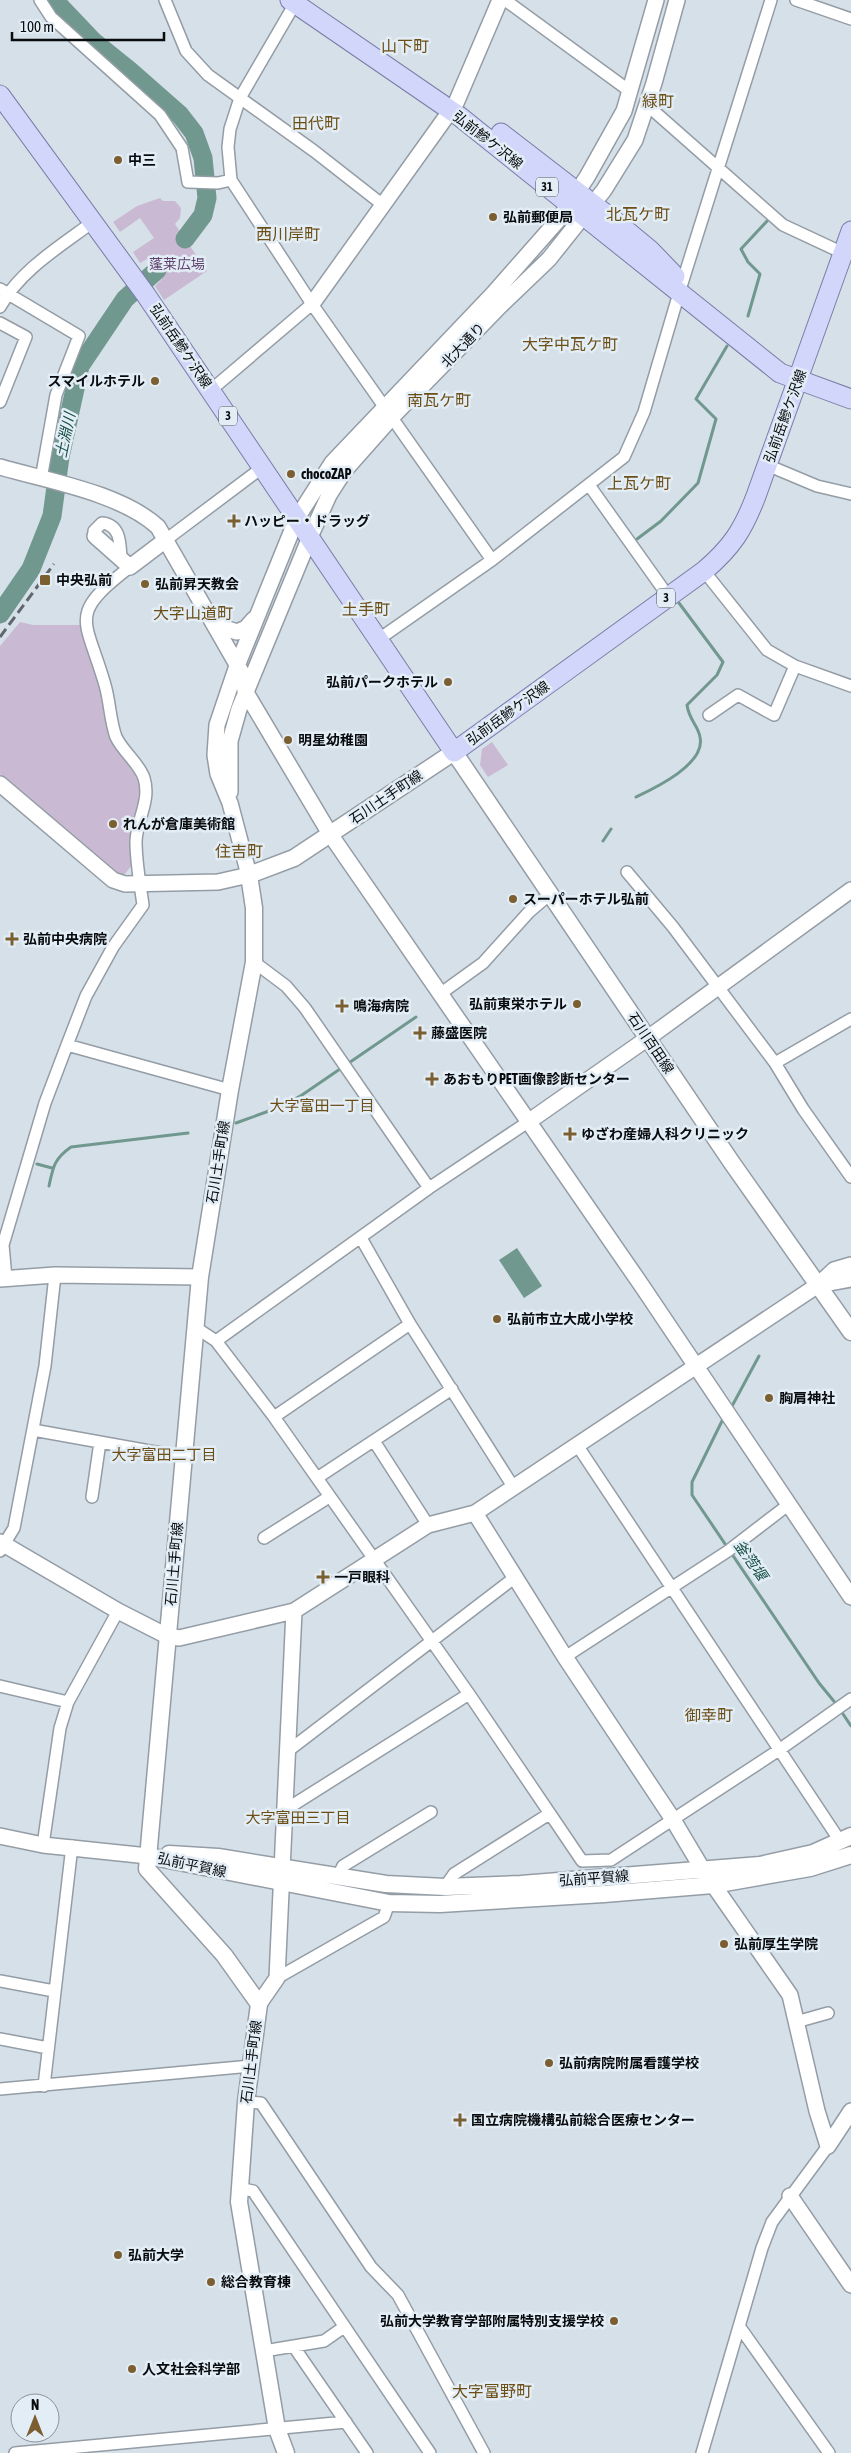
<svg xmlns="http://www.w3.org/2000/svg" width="851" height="2453" font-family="'Asap Condensed','Noto Sans JP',sans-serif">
<rect width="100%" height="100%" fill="#d6e0e9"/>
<path fill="#cab9d3" d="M160,198l3,3h12l6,7 -1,10 -5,6 32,47 -43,29 -9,-14 7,-7 -15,-20 -7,4 -7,-11 21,-14 -14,-20 -20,14 -7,-10 24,-16z
M20,622l13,3h48l5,23 54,134 -8,83 -7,9 -6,1 -119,-101v-128z
M492,742l16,23 -20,12 -8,-12 2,-16z"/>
<path fill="#71988f" d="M517,1248l25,38 -18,12 -25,-38z"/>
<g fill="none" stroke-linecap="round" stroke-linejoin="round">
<path stroke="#71988f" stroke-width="3" d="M748,316l12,-42 -12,-12 -7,-13 27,-29
M637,539l24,-18 37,-38 18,-64 -20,-20 31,-53
M636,797c19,-9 70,-33 64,-60 -2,-12 -11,-17 -13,-32l30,-30 6,-13 -44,-59
M603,841l8,-12
M236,1123l44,-16 22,-12 114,-78
M37,1164l15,4
M49,1186c4,-19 5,-27 22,-39l117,-14
M731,1408l28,-52
M722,1421l-30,61v13l127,188 18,22
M841,1711l10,15"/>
<path stroke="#71988f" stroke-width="19" d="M54,0l40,42 36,29 50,44 14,18 9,25 4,40 -4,17 -18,24
M0,614l31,-45 21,-53 8,-59 20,-91 45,-67 32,-29"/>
<defs>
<path id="minor" d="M40,0l11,17 109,98 22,33 6,34 30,1 13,-3
M165,0l21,51 22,24 106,76 69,54
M297,0l-57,98 -10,31 -2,18 3,33 81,124 180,256
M505,0l126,92
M796,0l55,19
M647,105l136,120 60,28
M0,289l79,47 -23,59 -15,84
M0,307c20,-37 61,-61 94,-86
M0,323l26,14 -26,65
M211,390l101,-86
M767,465l50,21 34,8
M589,485l79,111
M95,536l-1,-5 8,-8c19,2 18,21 19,36
M167,539l96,-72
M704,571l63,79 28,16 56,20
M379,639l113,-79 132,-103 20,-45 35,-119 92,-293
M709,715l29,-20 36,20 21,-49
M627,872l46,55 102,136 28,46 48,68
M254,962l32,24 19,22 124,180
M440,994l43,-31 46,-51 21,-18
M67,1045l163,45
M775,1063l76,-44
M361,1238l49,86 104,164
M6,1278l-3,-33 42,-142 22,-58 19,-49 27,-49 30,-42c-3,-22 -7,-42 -7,-64 1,-22 15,-41 8,-63 -5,-15 -21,-26 -28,-41 -6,-16 -6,-35 -11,-52 -19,-67 -39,-69 25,-118
M195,1327l21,14 58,76 195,277 113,167 29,-1 168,-110 72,-51
M216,1341l213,-153 99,-66
M274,1417l136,-93
M33,1430l150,27
M374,1441l54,84
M577,1445l263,396
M317,1478l135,-89
M92,1497l8,-55
M264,1538l65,-41
M0,1551l14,-23 31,-162 10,-91
M565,1657l163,-106 60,-46
M0,1686l68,16
M288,1751l226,-173
M285,1810l184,-116
M43,1845l17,-117 8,-26 50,-91
M338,1876l5,-10 88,-54
M445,1887l9,-13 95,-60
M277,1978l107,-61 5,-14
M0,1981l54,10
M796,2022l32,-9
M0,2039l48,9
M44,2086l28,-240
M0,2089l251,-23
M246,2102l15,1 110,164 27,28 86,158
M238,2188l15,3 177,262
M739,2326l90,127
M294,2347l73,106
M264,2351l60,-10 20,-14
M15,2453l331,-31
M702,2453l60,-205 10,-26 56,-76"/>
<path id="tertiary" d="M312,304l144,-201 44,-103
M0,467c48,14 121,26 158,60l85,148 2,16 85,143 312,452 209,311
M95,536l35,31 37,-28
M215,625l22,7 9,-4 8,-9
M0,784l113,96 12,4 93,-2 31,-7 -19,-72 -12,-29 -3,-19 2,-30 20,-59 60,-148 35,-55 161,-169 66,-75 28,-42 37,-66 32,-111
M230,792v-51l9,-32 71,-172 19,-42 16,-25 47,-53 108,-111 49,-47 55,-69 31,-50 19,-57 23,-83
M528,1122l120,-84 203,-148
M0,1279l55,-4 145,2
M818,1285l33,-6
M475,1513l90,144 107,161 31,52 87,125 27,116 11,35
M0,1542l118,69 49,25 12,2 115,-27 134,-86 47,-12 343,-228 16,-15 17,-5
M0,1836l43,9 105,11
M259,2004l18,-26 17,-367
M828,2146l23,-35
M790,2196l61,89"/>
<path id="secondary" d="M169,1854l49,3 168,27 59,3 76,-3 239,-19 53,-12 38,-17
M148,1856l241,47 51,1 164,-10 109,-9 97,-17 41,-13
M286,2453l-9,-24 -38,-227 7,-100 13,-98 -35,-49 -77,-86 53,-592 30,-187 24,-128v-54l-5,-33 45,-17 160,-106 278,411 119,169"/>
<path id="primary" d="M290,0l169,116 321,257 71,26
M0,95l146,200 308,457 250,-181c28,-24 39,-41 52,-75l95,-265
M501,133l114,88 35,29 25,26"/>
</defs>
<use href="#minor" stroke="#949da5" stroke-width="14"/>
<use href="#tertiary" stroke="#949da5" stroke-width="18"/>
<use href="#secondary" stroke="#949da5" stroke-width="19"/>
<use href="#primary" stroke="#787da6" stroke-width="21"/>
<use href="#minor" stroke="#fff" stroke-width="11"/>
<use href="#tertiary" stroke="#fff" stroke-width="15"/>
<use href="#secondary" stroke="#fff" stroke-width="16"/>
<use href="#primary" stroke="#d2d6fa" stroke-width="19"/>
<path stroke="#60666b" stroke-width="3" stroke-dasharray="10 5" stroke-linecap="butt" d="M0,637l54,-73"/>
</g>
<g fill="#7b5f31" stroke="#e3edf6" stroke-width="2">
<circle cx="118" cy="160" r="5"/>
<circle cx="493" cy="217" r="5"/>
<circle cx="155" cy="381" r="5"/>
<circle cx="291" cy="474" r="5"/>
<path d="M231.5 513.5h5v5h5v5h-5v5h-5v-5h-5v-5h5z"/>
<rect x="39" y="574" width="12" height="12" rx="2.5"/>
<circle cx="145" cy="584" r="5"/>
<circle cx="448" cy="682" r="5"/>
<circle cx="288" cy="740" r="5"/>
<circle cx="113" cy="824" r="5"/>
<circle cx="513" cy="899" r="5"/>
<path d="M9.5 931.5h5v5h5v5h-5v5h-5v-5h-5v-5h5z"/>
<circle cx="577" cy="1004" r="5"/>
<path d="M339.5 998.5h5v5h5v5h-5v5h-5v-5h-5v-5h5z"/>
<path d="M417.5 1025.5h5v5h5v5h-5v5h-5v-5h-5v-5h5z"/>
<path d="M429.5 1071.5h5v5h5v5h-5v5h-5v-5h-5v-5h5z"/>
<path d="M567.5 1126.5h5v5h5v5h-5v5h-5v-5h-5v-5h5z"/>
<circle cx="497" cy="1319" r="5"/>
<circle cx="769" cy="1398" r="5"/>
<path d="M320.5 1569.5h5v5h5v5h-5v5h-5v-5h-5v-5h5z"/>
<circle cx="724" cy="1944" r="5"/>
<circle cx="549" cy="2063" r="5"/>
<path d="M457.5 2112.5h5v5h5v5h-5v5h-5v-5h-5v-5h5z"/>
<circle cx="118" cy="2255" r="5"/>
<circle cx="211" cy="2282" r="5"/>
<circle cx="614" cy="2321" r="5"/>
<circle cx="132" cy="2369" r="5"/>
</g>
<g text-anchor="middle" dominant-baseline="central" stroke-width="5" stroke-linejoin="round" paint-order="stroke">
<g fill="#e3edf6" stroke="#4a5054" stroke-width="1">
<rect x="536" y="177.5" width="22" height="19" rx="4"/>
<rect x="219" y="406.5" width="18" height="19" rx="4"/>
<rect x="657" y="588.5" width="18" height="19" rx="4"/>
</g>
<g font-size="12" font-weight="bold" fill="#090c0f">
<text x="547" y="187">31</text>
<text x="228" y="416">3</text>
<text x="666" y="598">3</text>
</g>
<g font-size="14" fill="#090c0f" stroke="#e3edf6">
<text transform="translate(488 140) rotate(38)">弘前鰺ケ沢線</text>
<text transform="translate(463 345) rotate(-46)">北大通り</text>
<text transform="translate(181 346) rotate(56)">弘前岳鰺ケ沢線</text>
<text transform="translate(785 416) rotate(-70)">弘前岳鰺ケ沢線</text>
<text transform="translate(508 713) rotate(-36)">弘前岳鰺ケ沢線</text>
<text transform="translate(386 797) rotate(-34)">石川土手町線</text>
<text transform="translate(651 1043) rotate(56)">石川百田線</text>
<text transform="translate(218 1162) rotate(-81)">石川土手町線</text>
<text transform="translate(174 1564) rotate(-85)">石川土手町線</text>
<text transform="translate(192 1865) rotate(12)">弘前平賀線</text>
<text transform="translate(594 1878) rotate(-4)">弘前平賀線</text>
<text transform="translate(251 2062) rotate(-83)">石川土手町線</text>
</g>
<g font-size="14" font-weight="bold" fill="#090c0f" stroke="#e3edf6" text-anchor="start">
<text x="128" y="160">中三</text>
<text x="503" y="217">弘前郵便局</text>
<text x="145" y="381" text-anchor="end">スマイルホテル</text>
<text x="301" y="474">chocoZAP</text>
<text x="244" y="521">ハッピー・ドラッグ</text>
<text x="56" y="580">中央弘前</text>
<text x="155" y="584">弘前昇天教会</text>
<text x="438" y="682" text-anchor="end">弘前パークホテル</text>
<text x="298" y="740">明星幼稚園</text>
<text x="123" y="824">れんが倉庫美術館</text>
<text x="523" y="899">スーパーホテル弘前</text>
<text x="23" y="939">弘前中央病院</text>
<text x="567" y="1004" text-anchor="end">弘前東栄ホテル</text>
<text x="353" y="1006">鳴海病院</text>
<text x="431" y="1033">藤盛医院</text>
<text x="443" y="1079">あおもりPET画像診断センター</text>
<text x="581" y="1134">ゆざわ産婦人科クリニック</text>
<text x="507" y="1319">弘前市立大成小学校</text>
<text x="779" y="1398">胸肩神社</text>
<text x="334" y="1577">一戸眼科</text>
<text x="734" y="1944">弘前厚生学院</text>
<text x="559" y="2063">弘前病院附属看護学校</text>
<text x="471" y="2120">国立病院機構弘前総合医療センター</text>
<text x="128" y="2255">弘前大学</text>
<text x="221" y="2282">総合教育棟</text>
<text x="604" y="2321" text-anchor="end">弘前大学教育学部附属特別支援学校</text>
<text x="142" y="2369">人文社会科学部</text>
</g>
<g font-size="14" fill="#5f436e" stroke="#e3edf6">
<text x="177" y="264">蓬莱広場</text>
</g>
<g font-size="15" font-style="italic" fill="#164f45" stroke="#e3edf6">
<text transform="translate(65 435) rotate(-78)">土淵川</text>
<text transform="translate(751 1560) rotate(55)">釜萢堰</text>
</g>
<g font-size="15" fill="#6c4e17" stroke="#e3edf6">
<text x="322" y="1105">大字富田一丁目</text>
<text x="164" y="1454">大字富田二丁目</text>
<text x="298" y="1817">大字富田三丁目</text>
</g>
<g font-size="16" fill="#6c4e17" stroke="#e3edf6">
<text x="405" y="46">山下町</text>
<text x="658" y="101">緑町</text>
<text x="316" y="123">田代町</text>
<text x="638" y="214">北瓦ケ町</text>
<text x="288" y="234">西川岸町</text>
<text x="570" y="344">大字中瓦ケ町</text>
<text x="439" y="400">南瓦ケ町</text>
<text x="639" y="483">上瓦ケ町</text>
<text x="366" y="609">土手町</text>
<text x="193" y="613">大字山道町</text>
<text x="239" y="851">住吉町</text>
<text x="709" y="1715">御幸町</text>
<text x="492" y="2391">大字富野町</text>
</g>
</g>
<g transform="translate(35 2418)"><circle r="24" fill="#e3edf6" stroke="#8c939a"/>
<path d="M0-4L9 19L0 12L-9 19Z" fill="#7b5f31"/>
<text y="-8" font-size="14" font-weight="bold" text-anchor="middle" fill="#090c0f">N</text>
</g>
<path d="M12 32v8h152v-8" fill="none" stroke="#090c0f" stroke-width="2.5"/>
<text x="20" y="32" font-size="15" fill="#090c0f" stroke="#e3edf6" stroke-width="4" paint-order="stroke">100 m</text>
</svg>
